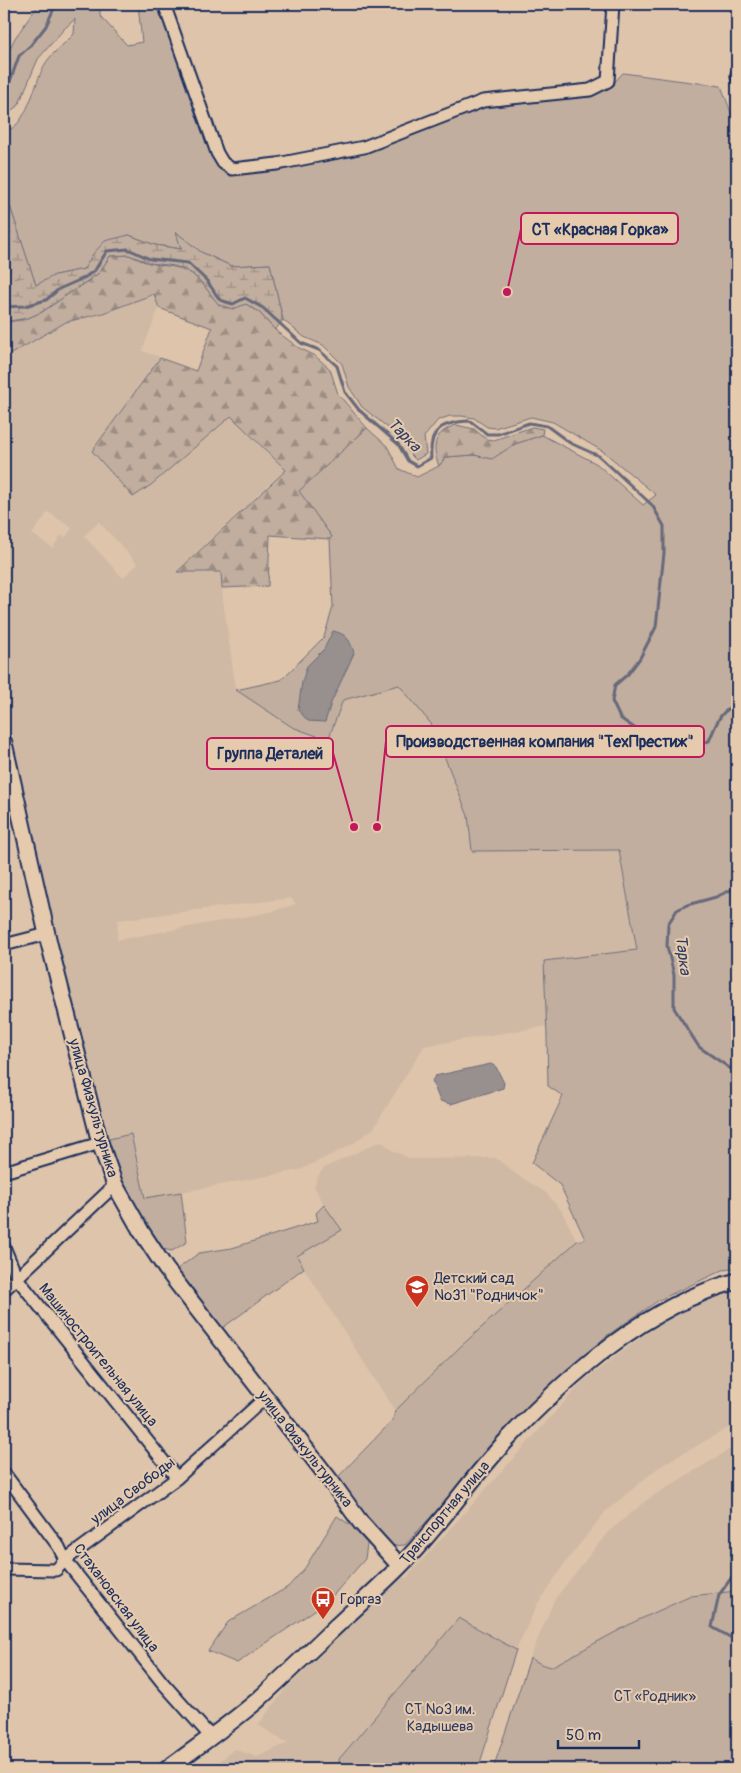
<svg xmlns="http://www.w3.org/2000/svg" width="741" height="1773" font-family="Pangolin,sans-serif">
<defs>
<pattern id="forest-firs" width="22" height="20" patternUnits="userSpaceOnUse" patternTransform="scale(1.25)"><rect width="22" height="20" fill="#c2ae9e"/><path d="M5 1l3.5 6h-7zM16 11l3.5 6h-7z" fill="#9d8e84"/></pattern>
<pattern id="wetland-marsh" width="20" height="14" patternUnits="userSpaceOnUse" patternTransform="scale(1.25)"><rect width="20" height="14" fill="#c2ae9e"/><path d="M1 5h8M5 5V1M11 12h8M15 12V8" fill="none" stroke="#9d8e84"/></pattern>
</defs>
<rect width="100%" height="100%" fill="#dec4aa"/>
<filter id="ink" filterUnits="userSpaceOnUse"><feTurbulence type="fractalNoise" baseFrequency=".02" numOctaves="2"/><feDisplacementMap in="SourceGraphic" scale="10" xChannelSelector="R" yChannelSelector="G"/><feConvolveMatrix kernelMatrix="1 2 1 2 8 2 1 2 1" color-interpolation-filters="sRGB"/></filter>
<g filter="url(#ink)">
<path fill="#cfb9a4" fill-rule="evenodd" d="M154,293l5,15 -17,43 18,6 -67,94 40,46 18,-12 80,-69 55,54 -16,13 -92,88 43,1 2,28 13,90 107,10 56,-15 33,40 36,91 4,35 147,-1 18,100 -93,11 3,65 -123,20 -51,83 -22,16 -51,25 -155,29 -14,-64 -22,4 -9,-18 -96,-399v-364l62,-36 37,-9zM48,512l24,16 -7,10 -4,-3 -8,13 -21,-14zM99,522l39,42 -15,14 -39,-42zM291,898l5,6 -26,8 -153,28 1,-20z
M381,1141l12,10 18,8 85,-1 20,16 29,18 16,18 16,31 -118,107 -64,63 -99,-155 46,-26 -18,-25 -10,-19 4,-10 6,-8z
M737,1288v135l-78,44 -53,44 -42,53 -26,39 -22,47 -57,-31 -120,140 1,10h-129l23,-20 23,8 31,-14 -30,-18 26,-34 117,-116 5,3 177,-197 79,-59 62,-32z
M737,1445v146l-46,5 -57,27 -83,44 -10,-3 -11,-6 24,-58 54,-68 40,-33z"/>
<path fill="#c2ae9e" stroke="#6e6e7e" d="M39,4h61v12l27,29 15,-3 -4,-38h21l72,170 120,-17 137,-52 101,-8 19,-8 15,-16 98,13 16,42v1140l-14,2 -64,30 -54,37 -95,93 -105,115 -16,1 -14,-16 -37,-53 55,-57 2,-9 64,-63 118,-107 8,-2 -25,-54 -28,-22 31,-67 -15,-10 -1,-51 -3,-74 93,-11 -18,-100 -147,1 -4,-35 -36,-91 -33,-40 -56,15 -15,40 -36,-13 -56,-37 45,-10 43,-43 9,-30 -3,-68 2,-2 -34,-46 69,-63 20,18 12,23 18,8 22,-11 7,-9 28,-2 18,3 23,-14 27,-9 55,29 46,41 13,-10 -52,-43 -51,-30 -22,-5 -36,11 -8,-1 -13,-9 -12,-2h-12l-12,4 -14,17 2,17 -10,6 -7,-7 -8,-15 -39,-31 -13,-20 -7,-23 -19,-19 -19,-8 -21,-17 -13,-56 -39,2 -30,-14 -24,-19 5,16 -27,-4 -26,-10 -36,19 -9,15 -29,6 -19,11 -32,-98v-57c22,-1 31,-49 40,-65 6,-12 21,-22 30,-32l1,-15 -11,10 -26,30 -20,47 -14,9v-55l11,-22z
M131,1134l14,64 36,-6 6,50 -15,9 -10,-2 -11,-16 -31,-57 -11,-37z
M324,1205l18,25 -45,26 7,12 -83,61 -45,-59 23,-17 33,-5 86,-27 -2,-8z
M337,1516l31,21 -3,22 -37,42 -91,62 -29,-12 20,-29 60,-35 17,-19z
M737,1591v178h-244l37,-111 11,6 10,3 83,-45 57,-26z
M459,1618l57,32 -38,119h-138l-1,-10z"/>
<path fill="url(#forest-firs)" stroke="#6e6e7e" d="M129,255c7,3 14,7 21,8 15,4 29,2 42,11 22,15 21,43 54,30l13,8 16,18 24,18 15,7 16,14 8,25 29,34 -68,63 33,46 -2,2 -60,-4 -2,51 -46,2 -1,-16h-44l109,-102 -55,-54 -80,69 -18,12 -41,-46 68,-93 36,13 16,-43 -53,-20 -5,-14 -51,19 -37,9 -62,36v-35l24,-5 14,-6 57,-39 11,-17z
M456,425l18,4 12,10 8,1 38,-13 11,2 -1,6 -27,9 -23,15 -18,-4 -28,2 -7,9c-8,-20 -5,-34 17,-41z"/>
<path fill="url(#wetland-marsh)" stroke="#6e6e7e" d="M4,188l32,97 19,-10 29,-6 9,-15 12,-13 24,-6 26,10 26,4 -5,-17 25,20 30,14 39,-2 13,56 -8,10 -16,-18 -13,-8 -13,5 -14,-4 -17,-22 -11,-10 -16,-7 -25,-3 -21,-8 -19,1 -11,17 -57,39 -14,6 -24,4z"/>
<path fill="#98908f" stroke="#66697b" d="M333,631c14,3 17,9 21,22l-23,50 -6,19 -17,-1 -10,-11 4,-28 5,-16 17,-17z
M491,1064l5,3 8,16 -1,5 -52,16 -11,-3 -8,-20 3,-5z"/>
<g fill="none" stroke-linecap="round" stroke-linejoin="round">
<path stroke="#66697b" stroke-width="3" d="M4,93l4,-6 11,-31 12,-11 15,-19 10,-22
M4,307l21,-1 21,-6 13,-11 25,-11 11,-8 12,-19 21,-2 22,10 38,4 19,18 13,19 13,4 12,-6 18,10 38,35 18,7 18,16 8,26 14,18 39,34 10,17 9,5 14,-8c-2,-30 12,-36 39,-37l17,13h11l31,-11 18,3 23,17 29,13 53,49 12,21v27l-8,74 -16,31 -12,16 -13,11 -3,16 8,17 46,32 20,-3 23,-6c7,-15 10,-32 28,-35
M737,887l-21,10 -29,8 -10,5 -9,14 -1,22 7,29v33l25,39 38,26
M737,1570l-18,25 -7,32 25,14"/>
<defs>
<path id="street" d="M164,4l53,149 6,10 9,6 45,-5 87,-17 119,-46 107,-11 18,-9 5,-77
M737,77v-3
M4,945l43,-11
M4,1172l96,-29
M4,1247l13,31 160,200
M4,1290l111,-105
M4,1473l55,74 6,13 97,122 49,55
M4,1569l52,1 9,-10 112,-82 88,-80"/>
<path id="secondary" d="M4,743l45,200 51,200 15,42 26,46 25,38 164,211 31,43 39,43
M167,1769c30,-22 62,-44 91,-69 24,-22 48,-45 72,-68 23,-22 47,-43 69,-65 39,-39 69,-85 106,-125 63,-67 142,-137 232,-161"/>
</defs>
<use href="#street" stroke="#1b2f5e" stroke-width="15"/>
<use href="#secondary" stroke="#1b2f5e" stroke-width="19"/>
<use href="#street" stroke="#e6caad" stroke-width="11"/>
<use href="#secondary" stroke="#e6caad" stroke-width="15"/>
</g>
</g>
<defs>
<symbol id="school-pin" viewBox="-11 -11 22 30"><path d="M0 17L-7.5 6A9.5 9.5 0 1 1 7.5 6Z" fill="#c8321e" stroke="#e6caad"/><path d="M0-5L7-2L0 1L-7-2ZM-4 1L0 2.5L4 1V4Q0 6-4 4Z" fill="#fff"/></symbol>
<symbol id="bus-pin" viewBox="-11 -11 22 30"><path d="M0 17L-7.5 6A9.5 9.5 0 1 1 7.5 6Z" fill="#c8321e" stroke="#e6caad"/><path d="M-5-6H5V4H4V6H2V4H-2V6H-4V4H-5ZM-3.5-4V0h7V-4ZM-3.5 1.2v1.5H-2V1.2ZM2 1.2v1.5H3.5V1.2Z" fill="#fff"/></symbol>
</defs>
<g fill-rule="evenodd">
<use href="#school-pin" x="403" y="1273" width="28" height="38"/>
<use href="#bus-pin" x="309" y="1585" width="28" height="38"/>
</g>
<g text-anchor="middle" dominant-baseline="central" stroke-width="4" stroke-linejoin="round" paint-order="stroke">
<g font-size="15" fill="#1b2f5e" stroke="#e6caad">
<text transform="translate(93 1108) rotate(74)">улица Физкультурника</text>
<text transform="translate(98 1355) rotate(51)">Машиностроительная улица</text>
<text transform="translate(305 1449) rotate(52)">улица Физкультурника</text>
<text transform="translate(133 1491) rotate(-37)">улица Свободы</text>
<text transform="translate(445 1513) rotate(-50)">Транспортная улица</text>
<text transform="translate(116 1598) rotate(53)">Стахановская улица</text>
</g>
<g font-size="15" fill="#1b2f5e" stroke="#e6caad" text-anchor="start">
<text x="434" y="1278">Детский сад<tspan x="434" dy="17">№31 "Родничок"</tspan></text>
<text x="340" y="1599">Горгаз</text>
</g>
<g font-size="15" fill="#2c3c64" stroke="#e6caad">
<text x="655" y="1696">СТ «Родник»</text>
<text x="440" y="1709">СТ №3 им.<tspan x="440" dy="17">Кадышева</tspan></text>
</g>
<g font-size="16" font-style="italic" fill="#2e3e65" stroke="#e6caad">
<text transform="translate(404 435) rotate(46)">Тарка</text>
<text transform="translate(683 955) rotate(83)">Тарка</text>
</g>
</g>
<path fill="none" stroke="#c2185b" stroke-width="2" d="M507 292L521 229M377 827L386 741M354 827L333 753"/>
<g fill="#c2185b" stroke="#e6caad" stroke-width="2">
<circle cx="507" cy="292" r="5"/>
<circle cx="377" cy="827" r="5"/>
<circle cx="354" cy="827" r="5"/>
</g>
<g fill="#e6caad" stroke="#c2185b" stroke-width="2">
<rect x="521" y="213" width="157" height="31" rx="5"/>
<rect x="386" y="726" width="318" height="31" rx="5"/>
<rect x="207" y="738" width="126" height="31" rx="5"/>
</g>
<g font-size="16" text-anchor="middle" font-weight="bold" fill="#1b2f5e">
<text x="600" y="235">СТ «Красная Горка»</text>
<text x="545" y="747">Производственная компания "ТехПрестиж"</text>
<text x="270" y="759">Группа Деталей</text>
</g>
<rect width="741" height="1773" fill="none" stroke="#e6caad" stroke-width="20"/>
<rect x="10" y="10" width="721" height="1753" fill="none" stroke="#1b2f5e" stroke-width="2" filter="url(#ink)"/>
<path d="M558 1740v8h81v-8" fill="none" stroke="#1b2f5e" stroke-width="2.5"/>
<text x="566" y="1740" font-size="15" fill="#1b2f5e" stroke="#e6caad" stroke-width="4" paint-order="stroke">50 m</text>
</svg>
